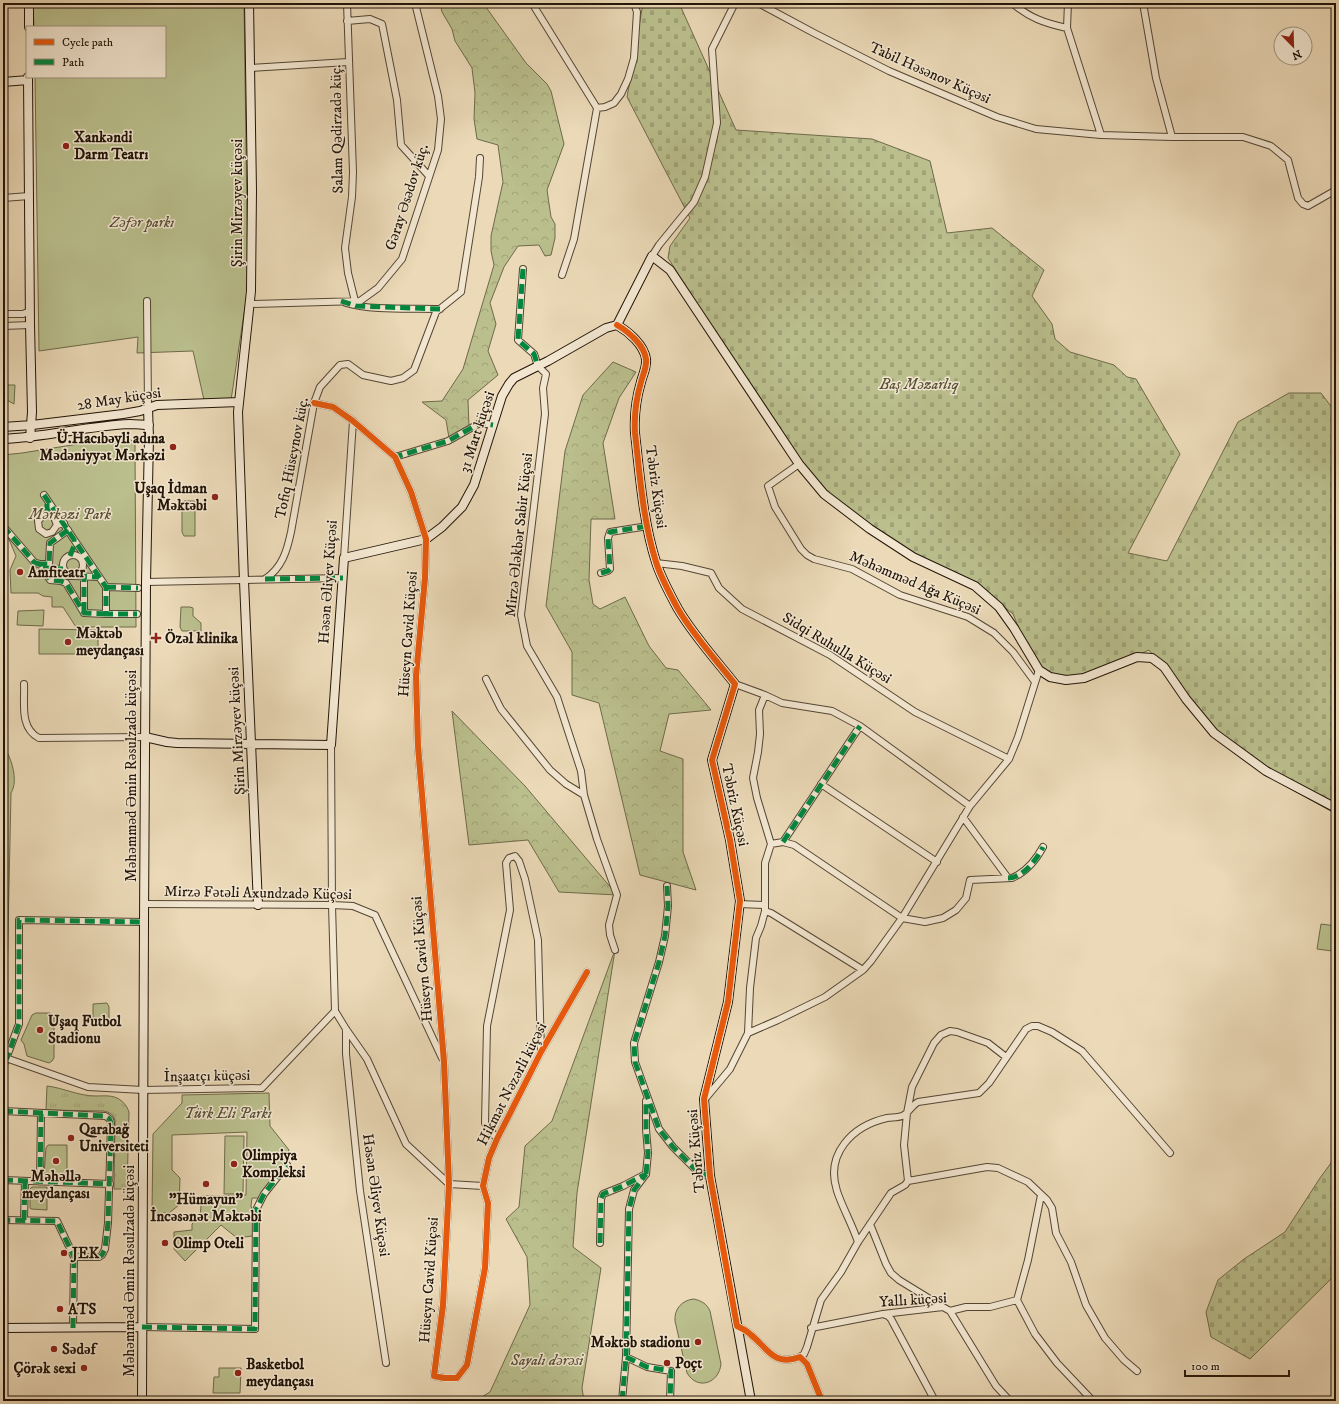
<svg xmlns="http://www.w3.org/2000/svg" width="1339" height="1404" font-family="'IM FELL DW Pica',serif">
<defs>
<pattern id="grass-tufts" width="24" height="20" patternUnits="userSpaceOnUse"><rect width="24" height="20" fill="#babf8d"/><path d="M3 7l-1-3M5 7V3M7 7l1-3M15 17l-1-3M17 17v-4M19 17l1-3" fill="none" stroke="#a0a378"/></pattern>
<pattern id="forest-crowns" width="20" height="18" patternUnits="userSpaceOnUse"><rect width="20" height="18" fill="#babf8d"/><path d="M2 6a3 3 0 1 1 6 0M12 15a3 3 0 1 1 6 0" fill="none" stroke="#a0a378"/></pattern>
<pattern id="cemetery-stones" width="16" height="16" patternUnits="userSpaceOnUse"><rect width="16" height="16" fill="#babf8d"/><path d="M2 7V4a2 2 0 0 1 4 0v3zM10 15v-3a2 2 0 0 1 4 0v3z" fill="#a0a378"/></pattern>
</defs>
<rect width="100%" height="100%" fill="#ebd9b7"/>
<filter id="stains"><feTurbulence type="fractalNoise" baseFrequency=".005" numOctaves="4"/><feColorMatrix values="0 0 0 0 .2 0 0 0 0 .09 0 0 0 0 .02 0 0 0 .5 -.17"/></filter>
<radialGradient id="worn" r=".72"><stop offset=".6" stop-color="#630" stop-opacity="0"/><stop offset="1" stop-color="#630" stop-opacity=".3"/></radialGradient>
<path fill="url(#grass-tufts)" stroke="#6e6a4a" d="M3,385h12l-1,19 -11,-6z
M47,1086c17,2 31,10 49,10 7,0 14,-1 21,2 6,3 10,8 12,14l-2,77h-13l1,-69c-2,-6 -5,-8 -12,-9l-57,-1z"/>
<path fill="url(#forest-crowns)" stroke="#6e6a4a" d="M440,3h43l43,60 21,21 4,7 13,53 -17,46 4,27 4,7v14l-4,17 -6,1 -6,-11 -21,1 -14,21 -14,36 6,21 -8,27 10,24 -30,25 1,27 -20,11 -3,-18 -24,-18 20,-1 21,-32 31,-104 -3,-14v-15l12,-54 -5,-37 -21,-6 -3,-20 1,-26 -3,-25 -17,-27 -3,-12 -10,-17z
M613,362l23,10 -17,26 -16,45 12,76h-24l-2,61 4,24 7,5 25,-12 24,49 17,22 12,2 33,40 -42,4 -9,37 23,8v93l13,38 -56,-15 -41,-172 -27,-8v-43l-26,-46 19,-155 18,-56z
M452,711l73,75 92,109 -58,-3 -31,-52 -59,5z
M615,950l-38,243 -4,54 28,21 -19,120 2,13h-109l15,-9 40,-87 -3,-48 -21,-38 13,-12 6,-61 27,-25z"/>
<path fill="url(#cemetery-stones)" stroke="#6e6a4a" d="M643,3h36l57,127 136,9 58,22 17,72 45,-5 52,42 -12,26 20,28 3,15 15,13 44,13 13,12 9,2 44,75 -52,99 39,8 71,-139 51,-29h32l15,20v401l-70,-39 -63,-52 -54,-73 -41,19 -32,11 -32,-9 -21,-33 -10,-24 -33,-27 -67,-32 -83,-58 -27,-29 -135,-210 2,-12 20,-28 -63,-121z
M1335,1136h1v138l-86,85 -39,-22 -5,-25 12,-32 26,-21 41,-27 35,-54 11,-15z"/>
<path fill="#babf8d" stroke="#6e6a4a" d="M33,3h211l4,284 -17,113h-27l-11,-49 -56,2 1,-16 -99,14 -4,-274h130v-50h-131z
M122,437l7,1 6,6 1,183h-60l-13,-20h-11v-10l-9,-1 -5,-3h-27l-1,-23 6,-14 -8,-19 -5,-3v-79l19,-2z
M184,501h11v35h-11l-2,-4v-29z
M181,607h9l3,1v8l8,7v8h-19l-2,-4z
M44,610l-1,16 -26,-1 1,-14z
M39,629l59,1v24h-59z
M3,745c8,12 16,35 8,48l-4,188h-4z
M1321,924l15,2 -4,25 -15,-2z
M107,1003l2,4v16l-2,2h-14v-21z
M36,1013h14l4,4v41l-2,3 -3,2 -22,-7 -3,-12 -3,-4 11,-25z
M269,1093l1,33 19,24 -9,22 -21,26h-7l-1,8 4,13 -1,14 -2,3 -15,2 -16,-13 -36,36 -11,-12v-17l18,-2v-6l8,-8 2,-20 44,-1 1,-63 -75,3v35l8,8 -1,27 -10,8h-17l1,-79 29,-31v-8z
M225,1136h19l-1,58h-19z
M48,1145h19v33l-19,-1 -4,-2 2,-27z
M32,1187h15v23l-16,-1 -1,-1v-19z
M694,1299c8,2 13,5 16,12l11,53c-2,19 -23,27 -34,9l-12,-52c-1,-12 7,-21 19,-22z
M219,1368h22l-1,25h-27l1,-16h5z"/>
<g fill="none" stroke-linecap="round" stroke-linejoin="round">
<defs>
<path id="street" d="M347,3l6,169 -1,25 -7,51 3,25 7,28
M533,3l2,5 62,100 -23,131 -12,36
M758,3l56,30 75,38 108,46 39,12 65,6 71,2h71l28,9 17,14 10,38 5,6 5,2 28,-16
M1012,3c18,15 32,20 55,25
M1068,3l-1,25 34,107
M1143,3l13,75 16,59
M347,21l23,-2 12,5 15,76 4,45 28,31
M250,68l98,-6
M597,108l8,-1 9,-4 7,-9 7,-15 6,-21 3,-46 -3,-9
M3,198l26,-2
M652,256l7,-11 35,-43 11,-25 12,-54 -5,-74 23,-46
M523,269l-5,71 16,14 4,12 8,8 -3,14 2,26 -24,201 6,31 30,51 24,74 3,24 13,44 20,56 -8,30 1,10 5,15
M147,301l1,107
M346,303c25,8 67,5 94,6
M251,304l109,-3 18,-13 24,-29 36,-109 3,-31 -3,-23 -23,-93
M3,314h20l7,-3
M3,326l27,-1
M314,403l19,4 20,14 42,36 16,35 15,47 -1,39 -9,98 2,70 26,316 5,122 -6,121 -9,71 10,2h13l10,-13 18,-97 3,-65 -5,-17 6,-28 8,-19 44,-87 46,-80
M395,457l53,-16 32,-18 13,2
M799,464l-31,22 7,21 26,42 6,6 7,4 38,10 48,26 68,22 26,16 19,19 22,30
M44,495l62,92v27h31
M57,525l-3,-8 -4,-2h-6l-6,6 1,8 7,5 6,-2 5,-7 7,-2
M3,526l32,37 5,1
M68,530l-18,13 -1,21h-9l10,16 11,1 5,2 18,30 22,1
M63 565a10 10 0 1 1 20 0a10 10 0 1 1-20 0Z
M344,558l9,-137
M656,563l26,3 29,7 8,15 23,21 88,46 85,57 94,47
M43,568l20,1
M601,573l7,-2 2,-2 -2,-31 2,-6 38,-6
M47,575l52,2
M265,579c17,-11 22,-28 26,-47l23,-129 6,-16 20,-22 8,-1 15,11 28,6 12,-3 11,-8 22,-58 25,-20 18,-115 1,-19
M146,582l197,-4
M106,587l32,1
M84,613v-37
M486,679l15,30 49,61 16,14 18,11
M24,684c1,18 -5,44 15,54l106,-1
M735,684l30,11 17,8 50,8 28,15 110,80
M331,745l1,160 3,106 11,18 21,30 39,85 43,40 34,2
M821,784l116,78
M963,817l45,61
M783,842l77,-116
M771,844l12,-2 11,3 108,73 23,4 18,-4 13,-8 10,-12 4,-18 42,-2c14,-6 24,-18 31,-31
M667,886l1,20 -3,30 -6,26 -25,81 1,19 24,67 14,18 25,25 12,4
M144,904l188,1 21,1 22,9 67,143
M739,904l26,1
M765,911l6,2 92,57
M346,1029v25l14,137 26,172
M748,1033l2,-45 6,-50 5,-12 4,-15v-48l6,-19 -14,-46 -4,-20 5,-26 2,-18 -1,-24 6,-15
M3,1057l85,30 55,3 119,-2 73,-77
M3,1067l16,-43v-104l125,2
M705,1099l25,-30 18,-36 30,-13 47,-23 38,-27 8,-9 31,-43 68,-112 39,-47 9,-22 21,-67
M3,1111l102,5c5,2 6,4 6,9l-3,98 -3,26 -3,6 -3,2h-25l-17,-36 -54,-1
M497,1139l-12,-16 2,-97 23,-116 -4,-47 3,-5 6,-2 4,5 6,18 13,61 3,112
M646,1174l2,-21 -2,-24v-28
M3,1180l107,4
M908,1181l-4,-36 3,-32 5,-26 22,-44 7,-8 9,-4 7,1 31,11 18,14
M40,1182l1,-68
M24,1220l1,-39
M870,1224l16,40 5,9 8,7 44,27
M858,1242c-6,-18 -15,-33 -21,-51 -12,-37 15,-65 50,-73 4,-1 10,0 15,-2 6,-2 9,-10 16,-14l61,-9 10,-10 37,-54 6,-3h6l14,6 30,19 88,102
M600,1243l1,-44 2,-5 20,-8 21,-11
M1017,1300l18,34 22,29 36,38
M1017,1300l11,-40 13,-65
M950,1311l46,75 14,15
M883,1314l5,2 3,3 44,82
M737,1326c4,2 9,4 13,8 17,13 23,33 50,23l7,7 15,37
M142,1327l113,2 1,-119 8,-16 23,-29
M73,1328l1,-71
M811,1328l72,-14 60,-7 7,4 16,-4h24l27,-7
M626,1357l21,10 24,4 -1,30
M800,1357l4,-3 3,-7 14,-47 20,-28 17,-30 33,-49 14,-8 3,-4 79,-14 11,1 30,14 19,18 5,8 4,25 15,29 15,43 19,33 19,22 13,11
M622,1401l4,-44 3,-148 5,-19 12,-16"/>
<path id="secondary" d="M249,3l3,187 -1,101 -13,121 6,169 14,324
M29,27v-24
M28,77l2,248 2,87 -2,26
M3,82l25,-2
M617,325c12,7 27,20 29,34 1,8 -3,15 -5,23 -5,17 -7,34 -6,51 5,44 8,88 21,129 4,13 16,36 22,47 16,27 38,51 57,75l-23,76 18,80 10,61 -12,101 -24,97 6,77 41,225
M3,427l29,-2 91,-11 17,-3 17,-6 82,-3
M3,439c43,-2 84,-13 127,-15 6,0 13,1 19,1
M145,737l22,5 10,1 154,2 13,-187 82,-19 16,-12 20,-20 12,-22 28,-89 7,-12 5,-6 34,-17 58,-33 11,-3 35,-69 18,14 129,194 25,30 46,35 43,28 62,29 24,21 15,21 25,42 11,7 16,3 18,-2 53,-21 15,1 12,9 22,32 28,34 52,38 70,37
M3,1328l139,-1
M142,1401l2,-479 2,-340 3,-144 -1,-30"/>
</defs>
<use href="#street" stroke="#544634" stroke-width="8"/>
<use href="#secondary" stroke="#221508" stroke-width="10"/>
<use href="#street" stroke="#f2e6d0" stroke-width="6"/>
<use href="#secondary" stroke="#f2e6d0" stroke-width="8"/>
<path stroke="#00873e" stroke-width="5" stroke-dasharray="10 5" stroke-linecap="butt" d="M523,269l-5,71 16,14 4,12
M341,301l15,5 84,3
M396,459l-1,-2 53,-16 32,-18 13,2
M44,495l62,92v27h31
M47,514v-16
M3,526l32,37 5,1
M68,530l-18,13 -1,21h-9l10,16 11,1 5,2 18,30 22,1
M70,556l4,-10v-7
M43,568l20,1
M601,573l7,-2 2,-2 -2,-31 2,-6 38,-6
M47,575l52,2
M265,579l78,-1
M106,587l32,1
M84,612v-36
M783,842l77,-116
M1008,878c15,0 29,-19 35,-31
M667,886l1,20 -3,30 -6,26 -25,81 1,19 24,67 14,18 25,25 12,4
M3,1057l4,1 12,-34v-104l125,2
M3,1111l102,5c5,2 6,4 6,9l-3,98 -3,26 -3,6 -3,2h-25l-17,-36 -54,-1
M646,1174l2,-21 -2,-24v-27
M3,1180l107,4
M40,1182l1,-68
M24,1220l1,-39
M600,1243l1,-44 2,-5 20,-8 21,-11
M142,1327l113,2 1,-119 8,-16 23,-29
M73,1328l1,-71
M626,1357l21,10 24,4 -1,30
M622,1401l4,-44 3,-148 5,-19 12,-16
M930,1401l3,-2"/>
<defs>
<path id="cycleway" d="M617,325c12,7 27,20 29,34 1,8 -3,15 -5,23 -5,17 -7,34 -6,51 5,44 8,88 21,129 4,13 16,36 22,47 16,27 38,51 57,75l-23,76 18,80 10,61 -12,101 -24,97 6,77 27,150c4,2 9,4 13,8 17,13 23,33 50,23l7,7 15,37
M314,403l19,4 20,14 42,36 16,35 15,47 -1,39 -9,98 2,70 26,316 5,122 -6,121 -9,71 10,2h13l10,-13 18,-97 3,-65 -5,-17 6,-28 8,-19 44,-87 46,-80"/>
</defs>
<use href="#cycleway" stroke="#f2e6d0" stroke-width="8"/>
<use href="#cycleway" stroke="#e8590c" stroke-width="6"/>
</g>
<g fill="#8f2418" stroke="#f2e6d0" stroke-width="1.5">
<circle cx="66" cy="146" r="4"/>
<circle cx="173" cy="447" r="4"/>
<circle cx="215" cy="497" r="4"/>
<circle cx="20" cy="572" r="4"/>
<path d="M154 632h4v4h4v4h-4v4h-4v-4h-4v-4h4z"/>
<circle cx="68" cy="642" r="4"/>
<circle cx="40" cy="1030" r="4"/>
<circle cx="71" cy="1138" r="4"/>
<circle cx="56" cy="1161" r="4"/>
<circle cx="234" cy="1164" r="4"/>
<circle cx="206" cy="1184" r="4"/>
<circle cx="165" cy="1243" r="4"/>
<circle cx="64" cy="1253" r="4"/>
<circle cx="60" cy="1309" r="4"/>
<circle cx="698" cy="1342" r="4"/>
<circle cx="54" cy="1349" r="4"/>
<circle cx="667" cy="1363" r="4"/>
<circle cx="84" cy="1368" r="4"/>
<circle cx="238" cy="1373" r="4"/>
</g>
<g text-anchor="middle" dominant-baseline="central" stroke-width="3" stroke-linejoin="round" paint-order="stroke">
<g font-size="15" fill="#221508" stroke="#f2e6d0">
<text transform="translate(930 73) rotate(24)">Tabil Həsənov Küçəsi</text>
<text transform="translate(337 129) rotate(-91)">Salam Qədirzadə küç.</text>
<text transform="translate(407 197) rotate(-72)">Gəray Əsədov küç.</text>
<text transform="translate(237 203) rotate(-90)">Şirin Mirzəyev küçəsi</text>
<text transform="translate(119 399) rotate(-9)">28 May küçəsi</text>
<text transform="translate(477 432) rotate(-72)">31 Mart küçəsi</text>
<text transform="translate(292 458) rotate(-79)">Tofiq Hüseynov küç.</text>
<text transform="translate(656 487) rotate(82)">Təbriz Küçəsi</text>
<text transform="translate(519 535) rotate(-84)">Mirzə Ələkbər Sabir Küçəsi</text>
<text transform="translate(328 582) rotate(-86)">Həsən Əliyev Küçəsi</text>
<text transform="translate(915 583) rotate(23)">Məhəmməd Ağa Küçəsi</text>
<text transform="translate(408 634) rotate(-86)">Hüseyn Cavid Küçəsi</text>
<text transform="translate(837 648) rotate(31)">Sidqi Ruhulla Küçəsi</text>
<text transform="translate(237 731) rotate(-93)">Şirin Mirzəyev küçəsi</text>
<text transform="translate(131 776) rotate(-90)">Məhəmməd Əmin Rəsulzadə küçəsi</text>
<text transform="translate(735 805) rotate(78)">Təbriz Küçəsi</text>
<text transform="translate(258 893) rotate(1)">Mirzə Fətəli Axundzadə Küçəsi</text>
<text transform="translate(422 959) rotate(-95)">Hüseyn Cavid Küçəsi</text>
<text transform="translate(207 1076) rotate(-1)">İnşaatçı küçəsi</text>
<text transform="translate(512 1084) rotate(-63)">Hikmət Nəzərli küçəsi</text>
<text transform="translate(696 1151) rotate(-95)">Təbriz Küçəsi</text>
<text transform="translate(376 1195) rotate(82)">Həsən Əliyev Küçəsi</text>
<text transform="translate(129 1271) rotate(-90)">Məhəmməd Əmin Rəsulzadə küçəsi</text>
<text transform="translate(429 1280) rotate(-86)">Hüseyn Cavid Küçəsi</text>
<text transform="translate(913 1300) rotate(-4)">Yallı küçəsi</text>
</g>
<g font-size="15" font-weight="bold" fill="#221508" stroke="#f2e6d0" text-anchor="start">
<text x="74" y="137">Xankəndi<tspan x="74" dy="17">Darm Teatrı</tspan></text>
<text x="165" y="438" text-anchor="end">Ü.Hacıbəyli adına<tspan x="165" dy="17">Mədəniyyət Mərkəzi</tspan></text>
<text x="207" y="488" text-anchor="end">Uşaq İdman<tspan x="207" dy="17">Məktəbi</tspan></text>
<text x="28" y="572">Amfiteatr</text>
<text x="76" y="633">Məktəb<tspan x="76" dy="17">meydançası</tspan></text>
<text x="165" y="638">Özəl klinika</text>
<text x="48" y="1021">Uşaq Futbol<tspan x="48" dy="17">Stadionu</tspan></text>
<text x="79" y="1129">Qarabağ<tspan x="79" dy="17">Universiteti</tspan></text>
<text x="242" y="1155">Olimpiya<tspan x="242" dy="17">Kompleksi</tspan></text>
<text x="56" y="1176" text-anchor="middle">Məhəllə<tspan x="56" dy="17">meydançası</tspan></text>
<text x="206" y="1199" text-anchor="middle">"Hümayun"<tspan x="206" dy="17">İncəsənət Məktəbi</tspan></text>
<text x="173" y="1243">Olimp Oteli</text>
<text x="72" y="1253">JEK</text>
<text x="68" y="1309">ATS</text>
<text x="690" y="1342" text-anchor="end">Məktəb stadionu</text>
<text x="62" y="1349">Sədəf</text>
<text x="675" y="1363">Poçt</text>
<text x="246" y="1364">Basketbol<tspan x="246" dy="17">meydançası</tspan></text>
<text x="76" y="1368" text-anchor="end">Çörək sexi</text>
</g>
<g font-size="15" font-style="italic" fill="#575037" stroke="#f2e6d0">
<text x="142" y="222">Zəfər parkı</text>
<text x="919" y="384">Baş Məzarlıq</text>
<text x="70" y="514">Mərkəzi Park</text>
<text x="228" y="1113">Türk Eli Parkı</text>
<text x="547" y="1360">Sayalı dərəsi</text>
</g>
</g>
<rect width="1339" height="1404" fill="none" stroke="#ebd9b7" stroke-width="16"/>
<rect x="4" y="4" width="1331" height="1396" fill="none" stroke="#221508" stroke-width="2"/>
<rect x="8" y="8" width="1323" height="1388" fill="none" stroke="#221508"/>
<rect x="26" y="26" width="140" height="52" fill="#f2e6d0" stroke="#9f9280"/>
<rect x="34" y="39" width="20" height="6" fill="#e8590c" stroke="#9f9280"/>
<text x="62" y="46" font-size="12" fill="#221508">Cycle path</text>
<rect x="34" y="59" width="20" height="6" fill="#00873e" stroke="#9f9280"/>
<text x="62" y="66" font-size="12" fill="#221508">Path</text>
<g transform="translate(1293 46) rotate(157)"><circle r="19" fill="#f2e6d0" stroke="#9f9280"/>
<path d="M0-3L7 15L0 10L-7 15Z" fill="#8f2418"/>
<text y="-6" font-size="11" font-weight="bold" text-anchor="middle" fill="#221508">N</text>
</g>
<path d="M1185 1370v6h104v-6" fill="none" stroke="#221508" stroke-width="2"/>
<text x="1191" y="1370" font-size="12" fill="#221508" stroke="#f2e6d0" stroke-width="3" paint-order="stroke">100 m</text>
<rect width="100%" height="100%" filter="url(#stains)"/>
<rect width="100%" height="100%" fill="url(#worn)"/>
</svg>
